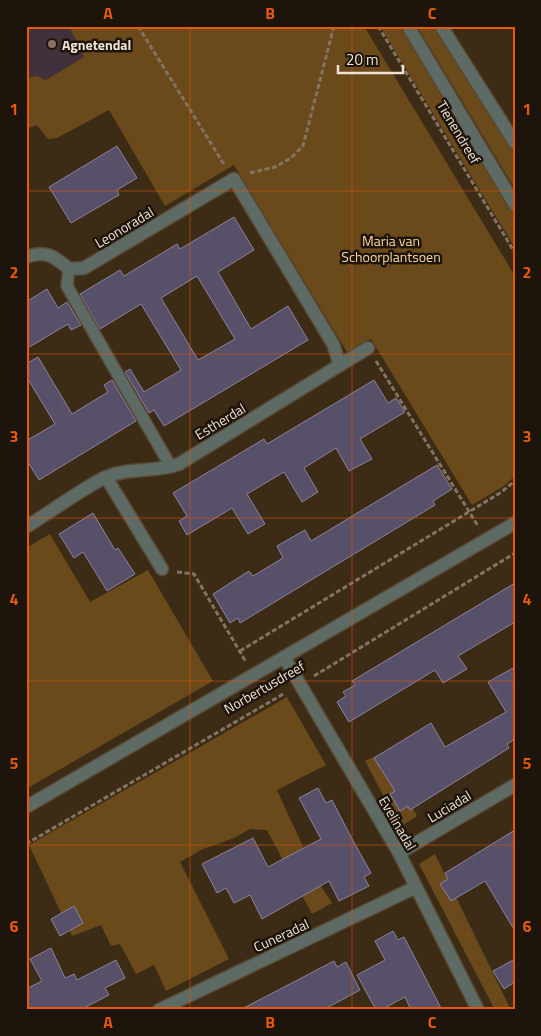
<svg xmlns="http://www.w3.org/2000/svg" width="541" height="1036" font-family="'Titillium Web',sans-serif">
<rect width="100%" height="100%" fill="#3c2b15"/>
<path fill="#40313d" d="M26,26h43l15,31 -38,23 -10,-4 -10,3z"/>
<path fill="#6a4a1a" d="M69,26h295l151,250v200l-11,10 -32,19 -101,-166 -24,13 -113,-187 -69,41 -56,-96 -52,28 -9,1 -11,-14 -11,4v-50l10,-3 10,4 38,-23z
M380,26h22l113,188v34z
M417,26h19l79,129v34z
M50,534l40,68 58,-32 65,111 -187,108v-160l3,-2 -3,-6v-73z
M287,697l39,68 -49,25 45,98 10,15 -20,11 -45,-84 -17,-1 -16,9 -31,11 -23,13 49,97 -63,32 -12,-26 -18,9 -16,-30 -9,2 -10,-21 -29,11 -43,-91z
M384,752l33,64 -17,11 -35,-66z
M435,854l76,156h-16l-76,-146z"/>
<path fill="#584f69" stroke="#8c839f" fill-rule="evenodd" d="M117,146l20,32 -20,12 2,5 -48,28 -22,-36z
M234,217l20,33 -36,22 33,57 37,-23 20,34 -144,86 -10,-16 -5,3 -24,-41 5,-3 14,23 37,-22 -40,-66 -41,25 -20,-35 40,-24 4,6 53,-32 3,5zM197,276l38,63 -37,21 -37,-62z
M47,289l11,19 9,-6 14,23 -10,5 -3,-6 -42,25v-47z
M38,357l34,57 36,-22 -4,-7 8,-5 24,41 -97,59 -13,-21v-18l29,-17 -29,-48v-12z
M374,380l14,23 8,-5 9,14 -45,27 12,20 -23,12 -13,-23 -32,20 14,24 -16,10 -18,-30 -37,22 18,30 -17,10 -16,-26 -45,27 -8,-14 8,-5 -14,-23 91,-54 3,5z
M437,465l15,24 -19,12 2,4 -195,118 -2,-5 -8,5 -17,-29 36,-23 4,5 30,-18 -6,-12 28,-16 6,11z
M93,513l22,37 3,-2 17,26 -28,17 -24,-39 -9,6 -15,-24z
M515,583v39l-57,34 9,13 -24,14 -8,-13 -86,52 -12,-20 9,-6 -3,-4 12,-7 -3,-4z
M515,667v72l-8,5 2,4 -99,62 -2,-4 -8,5 -10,-17 5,-3 -21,-33 57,-35 14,24 61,-35 -18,-30z
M318,788l8,15 6,-3 19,37 20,36 -7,4 5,9 -30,15 -10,-20 -67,38 -12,-24 -16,8 -8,-15 -9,5 -15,-29 51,-26 15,29 53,-28 -22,-41z
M515,830v101l-30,-50 -34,20 -11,-17 8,-5 -3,-6z
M74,906l9,17 -23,13 -9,-17z
M393,931l5,9 6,-3 38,73h-31l-6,-13 -24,13h-5l-19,-35 28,-15 -10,-19z
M51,948l14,30 9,-4 3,6 39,-20 9,18 -20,10 4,7 -29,15h-54v-21l16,-8 -12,-22z
M515,959v23l-11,7 -11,-18z
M334,961l3,6 9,-5 14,28 -37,20h-83z"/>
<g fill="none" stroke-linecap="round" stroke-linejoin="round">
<defs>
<path id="service" d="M69,269l-2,17 104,181"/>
<path id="minor" d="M26,257c20,-7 28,-1 43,12l15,-1 150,-89 99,165 7,21 -161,99c-25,9 -50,3 -73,13 -25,12 -55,35 -80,50
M340,365l28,-17
M106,477l56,92
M284,657l115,196 79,157
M399,853l116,-68
M159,1010l257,-123"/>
<path id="tertiary" d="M408,26l107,179
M441,26l74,117
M26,807l489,-284"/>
</defs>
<use href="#service" stroke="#584834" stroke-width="14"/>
<use href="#minor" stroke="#584834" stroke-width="15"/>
<use href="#tertiary" stroke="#584834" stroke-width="15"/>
<path stroke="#827461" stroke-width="3" stroke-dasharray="5 2.5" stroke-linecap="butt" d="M138,26l87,140
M378,26l137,227
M250,173l25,-6 16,-9 12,-12 31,-120
M376,361l102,165
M177,572l17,2 52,88
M240,651l260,-158 15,-12
M314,676l201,-123
M26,844l259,-151"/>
<use href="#service" stroke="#5e6b64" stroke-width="11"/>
<use href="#minor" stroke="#5e6b64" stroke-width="12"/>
<use href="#tertiary" stroke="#5e6b64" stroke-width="12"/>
</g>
<path fill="none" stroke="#e8590c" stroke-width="1" stroke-opacity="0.55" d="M190,26v984M352,26v984M26,191h489M26,354h489M26,518h489M26,681h489M26,845h489"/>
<circle fill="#8d6e63" stroke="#1d150c" stroke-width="2" cx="52" cy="44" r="5"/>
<g text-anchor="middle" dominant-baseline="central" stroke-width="5" stroke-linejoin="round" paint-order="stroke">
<g font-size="14" font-weight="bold" fill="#eee3d5" stroke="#1d150c" text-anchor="start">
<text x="62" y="44">Agnetendal</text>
</g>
<g font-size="14" fill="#eee3d5" stroke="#1d150c">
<text transform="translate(459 132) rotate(59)">Tienendreef</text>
<text transform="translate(124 227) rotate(-31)">Leonoradal</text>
<text transform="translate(220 421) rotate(-31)">Estherdal</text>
<text transform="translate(264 687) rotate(-30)">Norbertusdreef</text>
<text transform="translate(449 806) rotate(-31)">Luciadal</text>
<text transform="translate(398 823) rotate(60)">Evelinadal</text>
<text transform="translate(281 935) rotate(-25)">Cuneradal</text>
</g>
<g font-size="14" fill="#fad29f" stroke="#1d150c">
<text x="391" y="240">Maria van<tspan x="391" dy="16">Schoorplantsoen</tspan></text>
</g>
</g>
<rect width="541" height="1036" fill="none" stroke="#1d150c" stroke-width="55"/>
<path d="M338 65v8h65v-8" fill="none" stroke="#eee3d5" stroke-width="2.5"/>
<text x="346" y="65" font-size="15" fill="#eee3d5" stroke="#1d150c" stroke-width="4" paint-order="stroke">20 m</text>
<rect x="28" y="28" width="486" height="980" fill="none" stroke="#e8590c" stroke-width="2"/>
<g font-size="16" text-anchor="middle" font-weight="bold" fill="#e8590c">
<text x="108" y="19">A</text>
<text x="270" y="19">B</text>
<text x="432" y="19">C</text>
<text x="14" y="115">1</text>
<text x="527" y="115">1</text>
<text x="14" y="278">2</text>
<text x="527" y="278">2</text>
<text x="14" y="442">3</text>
<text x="527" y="442">3</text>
<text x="14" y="605">4</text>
<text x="527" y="605">4</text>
<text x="14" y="769">5</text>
<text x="527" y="769">5</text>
<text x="14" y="932">6</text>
<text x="527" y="932">6</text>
<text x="108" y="1028">A</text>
<text x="270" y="1028">B</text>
<text x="432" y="1028">C</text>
</g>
</svg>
